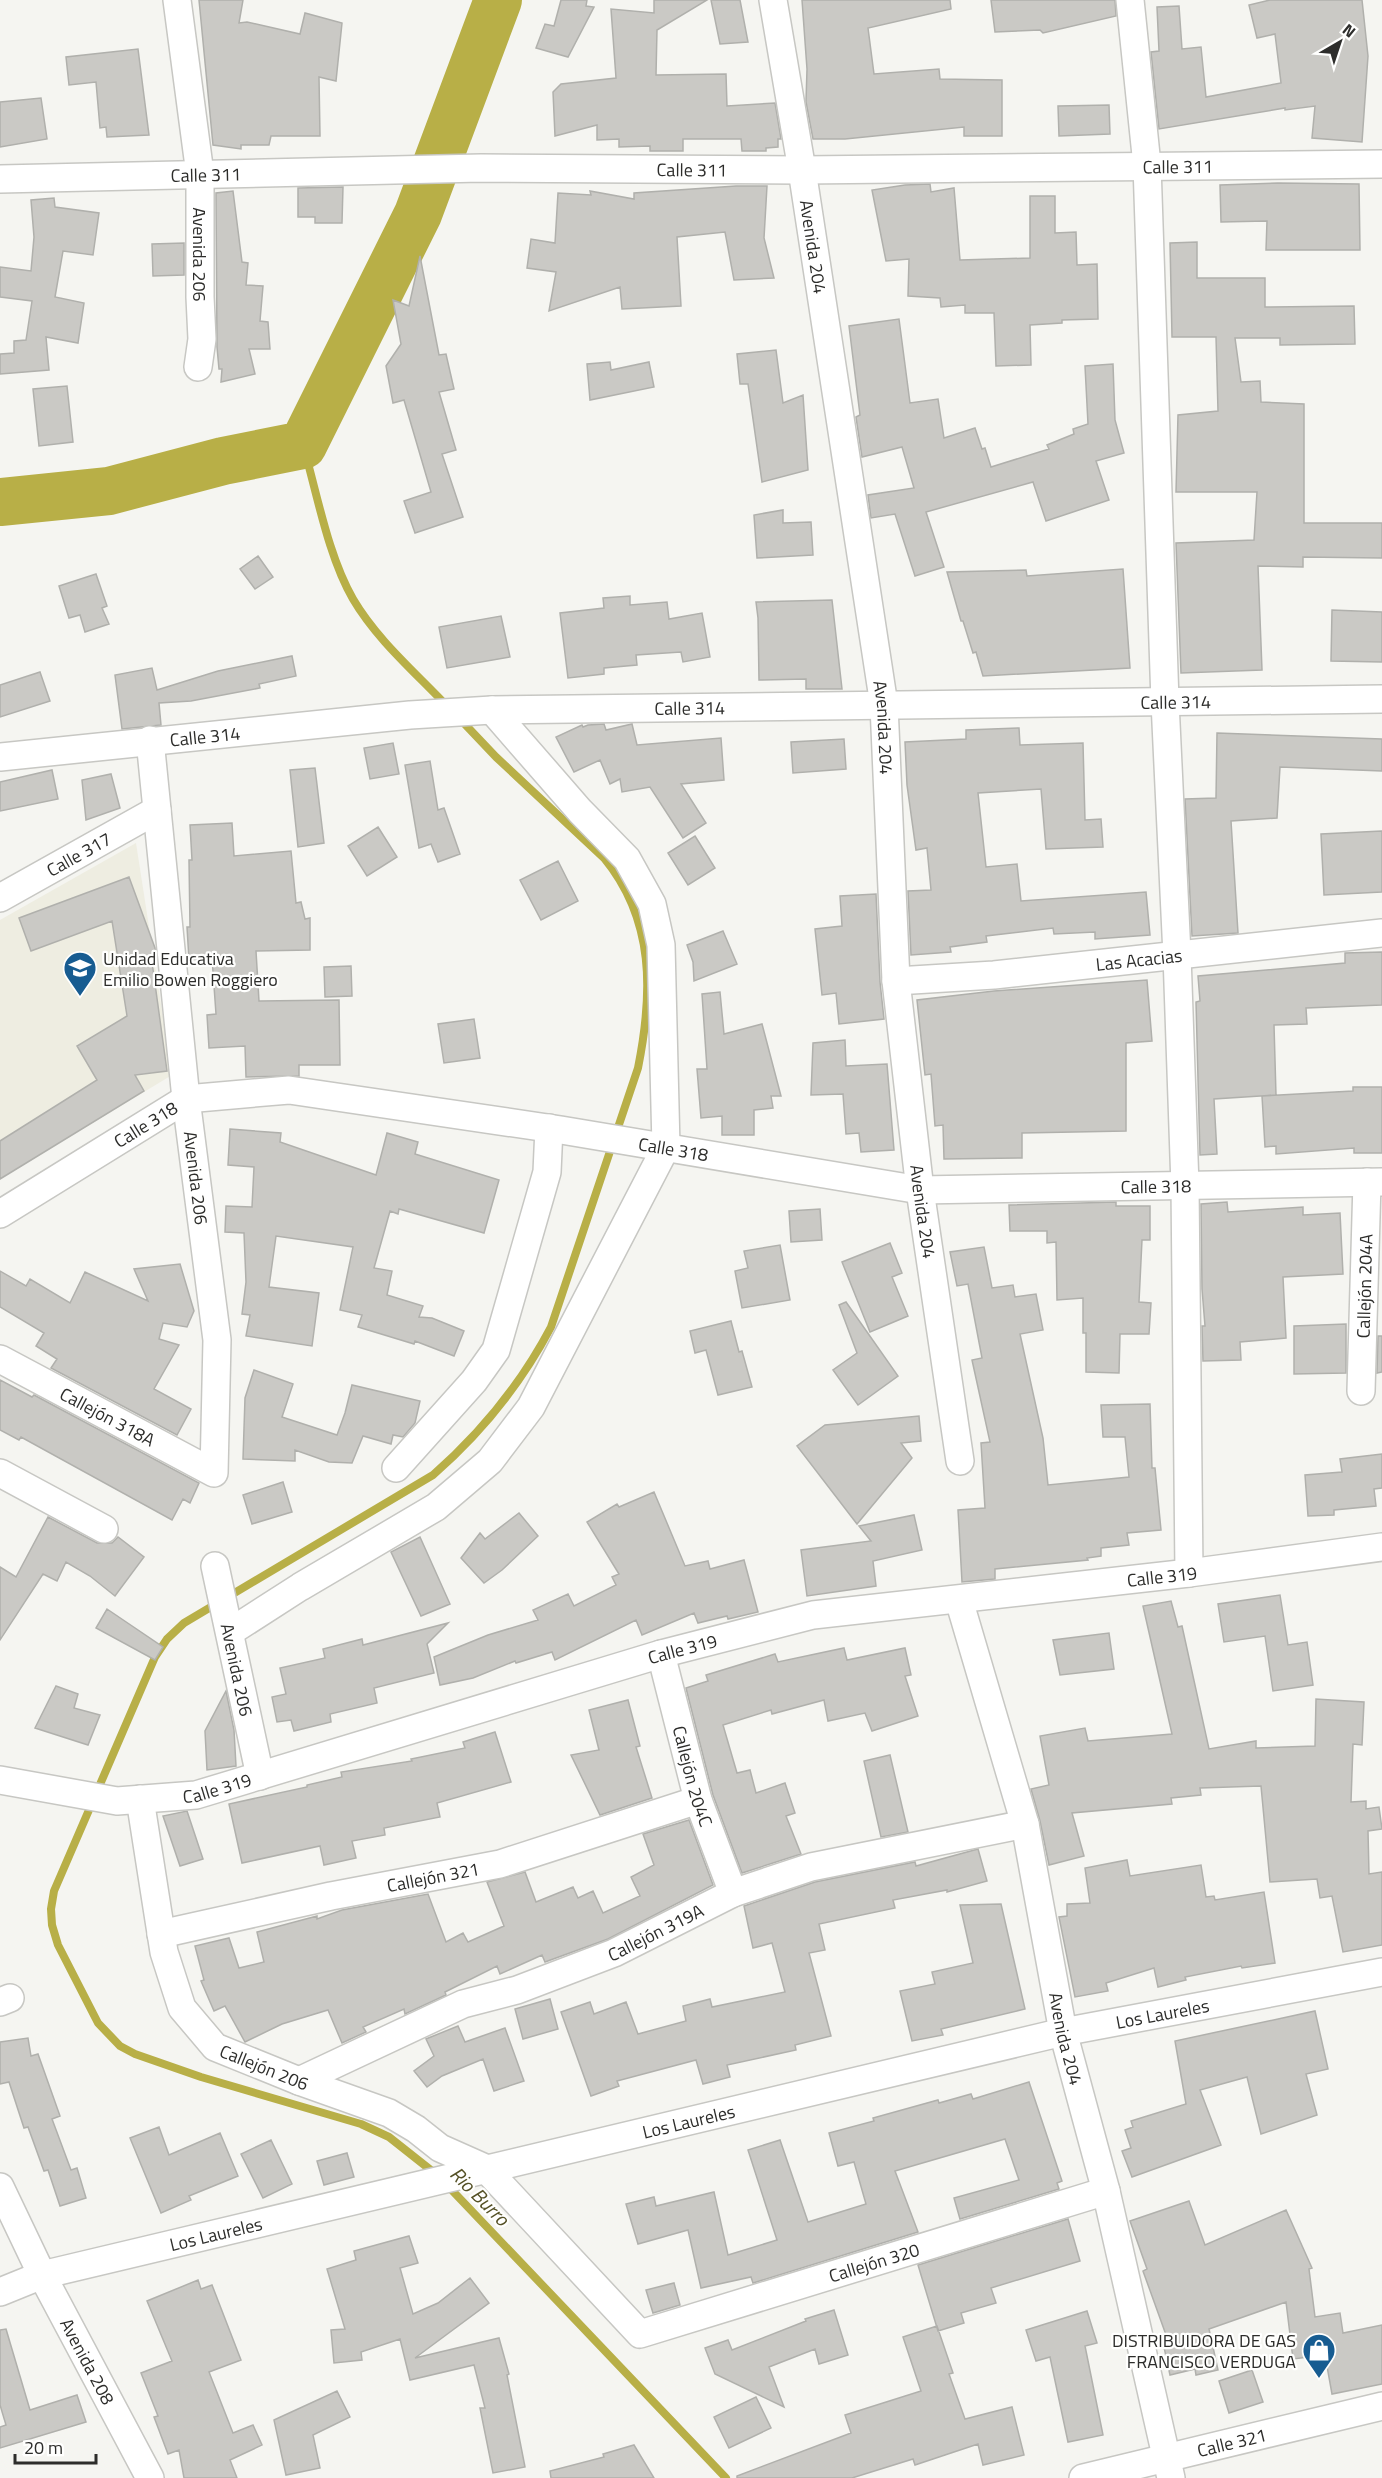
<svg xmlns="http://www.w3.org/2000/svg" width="1382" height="2478" font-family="'Titillium Web',sans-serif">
<rect width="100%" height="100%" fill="#f5f5f1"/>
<path fill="#eeede1" d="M136,843l36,232 -172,104v-259z"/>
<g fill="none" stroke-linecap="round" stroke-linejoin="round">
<path stroke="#b8af47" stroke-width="8" d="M303,445c14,48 25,111 50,154 24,41 63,74 95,108
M437,2175l-48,-38 -28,-13 -160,-47 -66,-23 -15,-8 -22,-23 -40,-78 -6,-20 -1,-16 3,-18 101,-234 12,-18 17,-16 249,-148c49,-43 88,-91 118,-148l87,-259c15,-75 17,-148 -34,-210l-108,-101 -37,-39
M446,2184l280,294"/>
<path stroke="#b8af47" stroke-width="48" d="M0,502l109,-11 114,-30 80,-16 115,-231 80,-214"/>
</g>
<path fill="#cac9c5" stroke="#b0b0ac" stroke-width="1.5" d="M199,0h44l-4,23 8,-1 53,12 5,-21 37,10 -6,58 -17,-4 1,59h-49l-2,9h-28v4l-28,-4z
M561,0h26l-1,6 8,1 -26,50 -32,-9 9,-24 9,2z
M654,0h53l-50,30 -1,45 70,-1 1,32 48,-3 6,36h-3v8l-12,1v3h-24l-1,-12h-58v12h-33v-5l-31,1v-8l-22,1v-15l-42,11 -2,-44 8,-8 55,-6 -5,-69 43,4z
M711,0h29l8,42 -28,2z
M802,0h148l1,9 -83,19 6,46 65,-5 1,10 62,1v56h-38v-9l-119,12h-32l-7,-37 1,-33z
M991,0h124l1,16 -73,17 -3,-3 -45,2z
M1270,0h92l6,56 -6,86 -50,-4 3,-32 -30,4v-2l-126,21 -8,-77 8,-1 -2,-44 22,-1 3,43 19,-2 5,50 75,-14 -6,-49 -18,4 -8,-33z
M138,49l11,86 -42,2 -1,-10 -6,1 -4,-46 -27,3 -3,-28z
M41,98l6,41 -47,8v-45z
M1109,105l1,29 -51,2 -1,-30z
M1278,183l81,1 1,66h-94l1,-29 -46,1 -1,-37z
M930,184l1,8 23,-4 6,72 70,-2v-62h25v37l21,-1 1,33 20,-1 1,55 -36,1v3l-32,2 1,40 -35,1 -2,-53h-29v-8l-24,2 -1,-9 -32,-2 1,-37 -23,2 -14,-71 33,-5z
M736,186h31l-3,52 10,40 -40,2 -9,-48 -48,5 4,69 -59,3 -2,-22 -71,24 7,-39 -29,-4 4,-29 24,4 3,-50 33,2 -1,-4 44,8v-6z
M343,187l-1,36h-27v-6h-17v-29z
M233,191l9,71 6,1 -2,22 17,1 -3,35 8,1 2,27h-21l6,25 -34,8 1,-13h-3l-2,-22 -1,-154z
M54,198l1,9 44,6 -6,42 -30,-4 -8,46 29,6 -6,40 -32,-6 3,33 -49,4v-20l14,-1v-12l12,-1 6,-39 -32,-4v-30l31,4 3,-34 -3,-37z
M1197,242v36h68v29l89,-1 1,38 -75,1v-7h-45l6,44 19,-1 1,21 43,2v119h78v35l-79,-1v10l-45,-1 4,104 -81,3 -5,-130 78,-3 3,-48h-81l2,-77 40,-4 -2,-74h-44l-2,-94z
M184,243v32l-31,1 -1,-32z
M420,256l19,99 7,-1 8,35 -15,3 17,58 -14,4 21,63 -48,16 -11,-32 27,-9 -27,-92 -11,3 -7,-37 15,-22 -8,-44 16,6z
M899,319l11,84 28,-4 6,39 31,-10 7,21 3,-1 6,19 58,-18 -2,-4 27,-11 -1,-5 15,-5 -3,-58 28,-2 2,56 9,33 -28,8 13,39 -63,21 -13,-39 -107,30 18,55 -29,9 -20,-62 -24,4 -3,-23 46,-7 -12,-41 -40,10 -6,-40 4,-2 -11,-89z
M776,350l7,53 20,-8 5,75 -46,12 -14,-98h-8l-3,-30z
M610,362l1,8 38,-8 5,25 -64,13 -3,-36z
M67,386l6,56 -34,4 -6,-57z
M783,510v13l28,-1 2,33 -56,3 -3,-43z
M258,556l15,21 -18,12 -15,-20z
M1123,569l7,99 -147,8 -7,-24 -3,1 -10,-32h-2l-14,-49 79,-2 1,6z
M96,574l11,32 -5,2 7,16 -24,8 -5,-17 -11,3 -10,-32z
M630,596v9l37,-3 2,17 33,-6 8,44 -27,5 -2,-10 -45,3 1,10 -33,3v6l-36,4 -8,-65 44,-5 -1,-10z
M832,600l10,89h-36v-10l-47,1 -1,-62 -2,-16z
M1332,610l50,2v50l-51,-1z
M501,616l9,41 -63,11 -8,-41z
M292,656l4,20 -37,8 1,4 -69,13 -32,2 2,22 -39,4 -7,-54 37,-7 5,22 61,-19z
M40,672l10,29 -50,16v-32z
M604,724l2,6 26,-6 5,21 84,-7 3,42 -43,4 25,39 -23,15 -33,-51 -28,5 -2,-13 -10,5 -10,-24 -26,12 -18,-35 26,-12 1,2 5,-2z
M1019,728l1,17 63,-2 2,77 16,-1 2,28 -57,2 -5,-60 -63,4 8,74 31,-3 4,37 125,-9 4,43 -55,4v-7l-41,2 -1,-6 -67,8 1,6 -37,5 1,5 -40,3 -3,-64 23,-1 -4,-42 -11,2 -9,-65 -2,-43 61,-3v-9z
M1217,733l165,6v32l-102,-4 -3,51 -46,3 7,112 -46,3 -7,-137 31,-1z
M844,739l2,30 -53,4 -2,-31z
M393,743l6,31 -29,5 -6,-31z
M430,761l8,49 6,-2 16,46 -22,8 -7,-18 -12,4 -14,-83z
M315,768l9,75 -26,4 -8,-77z
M52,770l6,29 -58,12v-29z
M111,774l9,34 -34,12 -4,-40z
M232,823l2,33 57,-5 5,52 5,-1 4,17 5,-1v32l-54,1 3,50 80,-1 1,65h-41v11l-53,1 -1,-31 -36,2 -2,-33 9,-1 -4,-56 -23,2 -2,-33h3l-1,-67h3l-2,-35z
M378,827l19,30 -30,19 -19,-30z
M1382,831v61l-58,3 -3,-61z
M695,836l20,32 -27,17 -20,-32z
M558,861l20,40 -37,19 -21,-40z
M129,877l26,71 1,14h-4l15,109 -32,4 9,16 -144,88v-38l97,-61 -20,-34 50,-30 -15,-95 -81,30 -12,-33z
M876,894l4,88 4,37 -45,5 -3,-31 -14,2 -7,-66 27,-3 -2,-30z
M723,931l14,33 -43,17 -1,-19 -6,-17z
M1382,952v53l-76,3 1,16 -33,1 2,70 -62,4 3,55 -17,1 -4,-153 4,-1 -2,-25 147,-13v-10z
M351,966l1,30 -27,1 -1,-30z
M1147,980l5,61 -26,2v88l-104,2v25l-78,1 -1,-34 -8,1 -4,-52 -6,1 -8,-75 77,-9z
M720,992l4,42 38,-10 19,72h-10l2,12 -19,2v25h-32v-19l-21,2 -4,-49h10l-5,-75z
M474,1019l6,39 -36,5 -6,-39z
M845,1040l1,26 41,-2 7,86 -33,2 -2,-19 -13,1 -3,-40 -32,1 2,-52z
M1353,1087h29v66h-28v-5l-78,6v-8l-11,1 -3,-51 91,-5z
M230,1129l51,4 -1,9 96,33 11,-42 31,9 -3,12 84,26 -15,53 -85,-24 -1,5 -8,-3 -16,57 18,3 -5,24 36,11 -4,11 13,1 32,13 -10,25 -39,-15 -1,3 -56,-17 4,-12 -22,-5 13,-63 -77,-11 -7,51 50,6 -7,53 -66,-10 4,-21 -8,-1 4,-32 -2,-49 -19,-1 1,-26 26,1 2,-40 -26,-2z
M1116,1202v4h34v34h-8l-3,62 12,1 -2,31h-29l-1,39 -33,-1v-39h-3v-35l-26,2 -1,-58 -9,1v-12h-37l-1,-26z
M1227,1202l1,10 75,-5v8l37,-2 3,61 -60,3 3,61 -46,4 1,18 -38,1 -1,-35h3l-3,-37 -1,-85z
M820,1209l2,31 -31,2 -2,-31z
M890,1243l12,30 -10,4 16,39 -38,16 -28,-70z
M780,1245l10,55 -48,8 -7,-37 13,-3 -4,-17z
M984,1247l8,41 21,-3 2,12 21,-3 7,36 -23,4 23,104 5,47 81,-8 -4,-40h-22l-2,-32 49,-1 2,64h3l6,62 -34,3 2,12 -28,3v8l-14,2 1,2 -93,9v10l-33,3 -4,-72 27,-2 -4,-65 9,-1 -18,-82 10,-2 -14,-74 -11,2 -7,-34z
M180,1264l14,47 -7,16 -24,-4 -4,16 20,6 -25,44 37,20 -14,26 -126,-67 6,-9 -21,-13 8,-13 -44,-26v-36l26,15 4,-7 40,24 15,-31 63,29 -14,-32z
M846,1302l52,74 -40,29 -25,-35 24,-17 -18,-48z
M731,1321l8,31 3,-1 10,36 -34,8 -12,-45 -11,3 -5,-22z
M1346,1324v49l-52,1v-48z
M1378,1336h4v36l-5,1z
M254,1370l39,14 -11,33 55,18 8,-22 7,-28 68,16 -5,22 -12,14 -10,-2 -2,9 -28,-8 -11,27 -23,-1 -34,-12v11l-52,-2 2,-61z
M0,1380l32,17 2,-2 165,88 -9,20 -7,-4 -11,21 -151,-83 -2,3 -19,-10z
M919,1416l2,25 -20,2 11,15 -55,66 -60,-78 28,-21z
M1382,1454v34l-8,1 2,17 -42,4v5l-26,1 -3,-41 37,-3 -2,-13z
M283,1482l9,30 -40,12 -9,-29z
M654,1492l31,74 23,-5 2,8 34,-9 14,52 -30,7 -1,-3 -29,7 -4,-10 -52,22 -6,-15 -81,40 -3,-8 -36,11 -1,-2 -42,17 -33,7 -6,-28 54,-22 50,-15 -5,-10 35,-16 6,12 42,-21 -4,-8 7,-3 -32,-52 30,-18 2,3z
M519,1513l19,23 -36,34 -18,13 -23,-25 19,-25 5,6z
M914,1515l8,35 -49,11 3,25 -69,10 -6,-46 70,-9 -12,-15z
M48,1517l49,26h15l6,-6 26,20 -29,39 -25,-20 -24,-14 -9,19 -14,-7 -43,66v-73l16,10z
M420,1537l30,67 -29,12 -30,-64z
M1280,1595l8,50 19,-3 6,43 -40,6 -8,-55 -41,6 -6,-38z
M1171,1601l7,26 4,-1 27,123 47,-8v7l59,-2 1,-47 48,3 -2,43 -9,-1 -2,58 15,-1v8l13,-2 3,22 -14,2 1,43 13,-2v73l-39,7 -11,-56 -12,2 -3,-19 -47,3 -9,-96 -61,2 1,7 -30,3 1,6 -100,9 12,43 -35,9 -9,-44 -9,-32 18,-4 -9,-49 45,-8 3,13 84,-7 -29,-128z
M107,1609l56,38 -8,13 -59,-32z
M448,1623l-21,21 7,29 -60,15 3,15 -47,11 1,8 -37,9 -3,-11 -14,2 -5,-25 14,-3 -6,-26 45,-10 -2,-9 39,-10 1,6z
M1109,1633l5,36 -54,6 -7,-35z
M844,1648l3,12 58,-12 6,27 -6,1 13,40 -46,15 -7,-18 -37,8 -4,-21 -52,14 -1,-4 -48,15 14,48 13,-3 6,23 29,-10 10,30 -9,3 15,38 -59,19 -29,-78 -27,-107 22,-7 -2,-6 69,-21 3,8z
M56,1686l22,8 -4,14 26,7 -12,30 -53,-17z
M226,1691l8,39 2,36 -29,4 -2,-39z
M628,1700l12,46 -4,1 16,51 -52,17 -29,-60 28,-5 -10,-40z
M495,1732l16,50 -74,21 3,14 -56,11 1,7 -33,6 4,17 -32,7 -4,-19 -78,17 -13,-59 78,-17v-2l35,-8 -1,-5 71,-11 -1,-2 54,-11 -2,-6z
M890,1755l18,77 -27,5 -17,-76z
M187,1811l16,48 -23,7 -17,-50z
M689,1820l24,65 -105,54 -63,23 -3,-7 -42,19 -3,-8 -52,26 1,3 -41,19 -1,-5 -41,18 3,5 -24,11 -14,-33 -46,14 -37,18 -20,-36 -11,5 -13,-30 3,-1 -9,-34 34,-8 10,30 25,-6 -7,-30 60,-16v3l25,-9 86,-16 18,48 17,-9 5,9 36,-16 -17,-44 38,-10 11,30 37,-15 5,11 15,-7 10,22 37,-17 -9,-19 23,-12 -11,-31z
M978,1849l9,32 -40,11v-2l-54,10 2,8 -76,16 6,26 -16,3 22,83 -36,9 1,5 -69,15 3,12 -27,7 -7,-24 -79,21 2,5 -28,10 -30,-84 29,-10 4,12 32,-12 12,32 48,-13 -3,-15 27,-7 2,8 73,-15 -13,-49 -19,5 -9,-42 71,-24 100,-20 1,4z
M1127,1860l3,16 71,-11 5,32 8,-1 1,4 49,-8 11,71 -33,5 -1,-2 -56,11 1,3 -28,7 -4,-19 -48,15 2,8 -33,6 -16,-80 8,-1v-12l23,-1 -5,-35z
M1001,1904l24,105 -84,20 2,6 -31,6 -12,-50 35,-7 -3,-12 41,-9 -13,-58z
M550,1999l8,30 -35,10 -8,-30z
M1315,2011l13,58 -22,5 11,41 -56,19 -14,-57 -47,13 21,55 -89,32 -10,-26 9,-3 -6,-18 8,-3 -2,-6 55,-17 -11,-63z
M458,2026l7,16 40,-14 19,53 -30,10 -11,-32 -41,17 -15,11 -13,-16 20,-15 -8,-17z
M28,2038l3,18 7,-2 22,62 -8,3 19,51 6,-2 9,30 -26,8 -12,-36 -4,1 -16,-44 -4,1 -15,-46 -9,2v-42z
M1029,2082l33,99 -5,2 2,6 -99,30 -6,-21 65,-18 -14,-41 -110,32 23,61 -165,51 -2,-6 -50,11 -13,-58 -50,14 -12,-40 28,-7 2,9 58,-14 14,63 49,-15 -29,-90 32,-10 28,82 58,-18 -12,-42 -16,4 -9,-33 45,-12 -1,-3 65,-18 1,3 32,-9 2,5z
M159,2127l10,28 51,-22 18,43 -49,20 2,4 -30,13 -31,-75z
M271,2140l21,44 -29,14 -22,-44z
M347,2153l7,24 -30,8 -7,-24z
M1189,2201l16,44 81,-35 26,58 -3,1 6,48 25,-4 3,20 39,-8v59l-50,10 -7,-39 -32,4 -7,-57 -77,27 9,41 -22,5 -1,-6 -25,6 -6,-28 6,-1 -27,-75 4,-2 -17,-48z
M1068,2219l12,42 -89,27 5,15 -35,10 3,10 -26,8 -20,-66z
M409,2236l9,27 -18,5 13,46 25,-11 32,-25 19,25 -74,55 84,-20 10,36 -2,1 18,92 -32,6 -13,-65h5l-11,-43 -64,15 -10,-41 -39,13 1,8 -28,3 -3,-33 14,-1 -18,-60 29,-9 -2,-9z
M198,2280l3,9 11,-4 29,75 -32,12 24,61 20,-8 9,20 -32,15 7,18h-53l-5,-28 -11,4 -14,-37 4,-1 -17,-43 31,-12 -25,-60z
M674,2283l6,22 -27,8 -7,-23z
M834,2310l14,45 -29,9 -4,-15 -46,18 15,40 -69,-33 -10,-26 23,-8 4,10 74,-29 -1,-2z
M1087,2311l10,32 -12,3 18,89 -35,7 -18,-85 -14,4 -10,-31z
M937,2326l16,47 -4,1 16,45 47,-12 12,48 -41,10 -5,-21 -63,21 -2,-6 -61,19h-115v-2l114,-43 -6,-18 76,-24 -18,-54z
M6,2329l24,81 47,-15 9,27 -86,26v-21l6,-2 -6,-20v-75z
M1252,2370l11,32 -34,11 -10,-32z
M337,2391l13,26 -37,18 7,33 -34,7 -12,-55z
M756,2397l15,31 -42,20 -15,-31z
M634,2445l20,33h-103l-1,-7 54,-14 -1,-3z"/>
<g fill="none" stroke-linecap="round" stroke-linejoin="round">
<defs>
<g id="minor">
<path id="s1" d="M177,0l23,174v123l2,42 -4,28"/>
<path id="s2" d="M773,0l29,170 82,535 12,276 24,209 40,271"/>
<path d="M1130,0l17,165 18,537 12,253 8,231 4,387"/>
<path id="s3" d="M0,179l481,-11 321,2 580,-6"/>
<path id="s4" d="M0,757l410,-42 82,-5 890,-11"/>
<path id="s5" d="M0,898l157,-88"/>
<path id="s6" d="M896,981l98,-6 388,-42"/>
<path id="s7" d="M0,1214l186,-115 103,-9 272,40 359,60 462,-8"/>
<path id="s8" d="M0,1359l214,114 3,-133 -31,-241 -36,-359"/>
<path id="s9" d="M1361,1391l6,-209"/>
<path d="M396,1468l78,-87 22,-31 51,-178 2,-44"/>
<path d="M0,1473l104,56"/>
<path id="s10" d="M215,1566l45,210"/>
<path id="s11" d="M959,1600l66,224 38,208 43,159 65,287"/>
<path d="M230,1632l70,-45 136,-80 54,-46 41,-54 135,-260 -5,-202 -9,-41 -25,-45 -47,-48 -88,-101"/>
<path id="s12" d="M661,1654l37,146 35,93"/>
<path id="s13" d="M0,1780l117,21 79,-6 465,-141 152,-39 376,-42 193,-26"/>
<path id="s14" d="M140,1799l24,153 18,56 33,39 84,34 90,32 27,16 24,19 45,20 155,166 466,-143"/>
<path id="s15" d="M161,1934l170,-38 169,-32 198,-64"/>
<path d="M0,2002l10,-4"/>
<path id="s16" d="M299,2081l164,-77 54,-14 97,-37 119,-60 78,-26 214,-43"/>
<path id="s17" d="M0,2187l42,88 108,203"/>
<path id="s18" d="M0,2292l42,-17 1021,-243 319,-60"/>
<path id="s19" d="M1083,2478l299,-72"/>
</g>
</defs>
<use href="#minor" stroke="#c7c7c3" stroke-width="30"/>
<use href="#minor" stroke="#fff" stroke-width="27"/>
</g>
<defs>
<symbol id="school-pin" viewBox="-11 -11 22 30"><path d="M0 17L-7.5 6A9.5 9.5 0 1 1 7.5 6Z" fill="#175c91" stroke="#fffffe"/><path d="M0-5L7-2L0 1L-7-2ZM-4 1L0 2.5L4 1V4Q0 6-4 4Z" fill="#fff"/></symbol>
<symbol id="shop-pin" viewBox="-11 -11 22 30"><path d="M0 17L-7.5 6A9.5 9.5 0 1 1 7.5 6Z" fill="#175c91" stroke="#fffffe"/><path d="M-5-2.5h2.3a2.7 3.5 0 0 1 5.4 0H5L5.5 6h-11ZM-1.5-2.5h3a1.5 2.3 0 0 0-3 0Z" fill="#fff"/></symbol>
</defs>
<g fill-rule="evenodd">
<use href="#school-pin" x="61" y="949" width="38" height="52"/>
<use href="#shop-pin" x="1300" y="2331" width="38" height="52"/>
</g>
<g text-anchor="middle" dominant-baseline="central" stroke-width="4.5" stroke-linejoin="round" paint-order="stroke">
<g font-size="18" fill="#2d2d2b" stroke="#fffffe">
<text stroke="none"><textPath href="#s3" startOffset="1178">Calle 311</textPath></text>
<text stroke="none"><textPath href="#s3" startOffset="692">Calle 311</textPath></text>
<text stroke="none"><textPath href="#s3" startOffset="206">Calle 311</textPath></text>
<text stroke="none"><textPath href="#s2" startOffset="250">Avenida 204</textPath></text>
<text stroke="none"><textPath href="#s1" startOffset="256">Avenida 206</textPath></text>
<text stroke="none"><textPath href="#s4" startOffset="1178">Calle 314</textPath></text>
<text stroke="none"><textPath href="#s4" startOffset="692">Calle 314</textPath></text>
<text stroke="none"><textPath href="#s2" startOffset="736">Avenida 204</textPath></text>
<text stroke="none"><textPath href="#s4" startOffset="206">Calle 314</textPath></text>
<text stroke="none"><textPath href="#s5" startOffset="90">Calle 317</textPath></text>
<text stroke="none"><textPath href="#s6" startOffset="244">Las Acacias</textPath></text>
<text stroke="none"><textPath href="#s7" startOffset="171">Calle 318</textPath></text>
<text stroke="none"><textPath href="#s7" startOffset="711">Calle 318</textPath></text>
<text transform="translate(196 1178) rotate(83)">Avenida 206</text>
<text stroke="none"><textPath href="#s7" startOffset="1197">Calle 318</textPath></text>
<text stroke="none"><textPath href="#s2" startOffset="1222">Avenida 204</textPath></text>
<text stroke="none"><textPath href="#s9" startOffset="105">Callejón 204A</textPath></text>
<text stroke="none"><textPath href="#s8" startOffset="122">Callejón 318A</textPath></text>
<text stroke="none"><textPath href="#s13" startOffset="1192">Calle 319</textPath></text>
<text stroke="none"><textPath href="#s13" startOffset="706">Calle 319</textPath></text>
<text stroke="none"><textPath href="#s10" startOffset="106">Avenida 206</textPath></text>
<text stroke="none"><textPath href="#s12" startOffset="126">Callejón 204C</textPath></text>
<text stroke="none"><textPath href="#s13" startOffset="220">Calle 319</textPath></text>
<text stroke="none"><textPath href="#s15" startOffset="278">Callejón 321</textPath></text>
<text stroke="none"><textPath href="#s16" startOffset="387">Callejón 319A</textPath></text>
<text stroke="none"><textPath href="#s18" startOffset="1196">Los Laureles</textPath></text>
<text stroke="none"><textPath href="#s11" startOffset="452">Avenida 204</textPath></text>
<text stroke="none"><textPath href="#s14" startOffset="318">Callejón 206</textPath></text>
<text stroke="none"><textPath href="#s18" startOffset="710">Los Laureles</textPath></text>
<text stroke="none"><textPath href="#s18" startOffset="224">Los Laureles</textPath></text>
<text stroke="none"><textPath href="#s14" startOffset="1034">Callejón 320</textPath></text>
<text stroke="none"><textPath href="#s17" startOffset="195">Avenida 208</textPath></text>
<text stroke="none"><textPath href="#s19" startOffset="153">Calle 321</textPath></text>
</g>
<g font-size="18" fill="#2d2d2b" stroke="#fffffe" text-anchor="start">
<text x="103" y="958">Unidad Educativa<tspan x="103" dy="21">Emilio Bowen Roggiero</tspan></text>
<text x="1296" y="2340" text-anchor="end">DISTRIBUIDORA DE GAS<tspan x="1296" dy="21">FRANCISCO VERDUGA</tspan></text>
</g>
<g font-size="20" font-style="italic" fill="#555126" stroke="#fffffe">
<text transform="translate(480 2196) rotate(45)">Rio Burro</text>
</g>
</g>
<g transform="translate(1340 42) rotate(39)" stroke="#fffffe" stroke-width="4.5" paint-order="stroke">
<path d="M0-4.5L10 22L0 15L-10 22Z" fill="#2d2d2b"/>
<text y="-9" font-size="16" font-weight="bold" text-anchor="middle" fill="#2d2d2b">N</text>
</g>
<path d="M15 2454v9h81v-9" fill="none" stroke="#2d2d2b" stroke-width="3"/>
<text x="24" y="2454" font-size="18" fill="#2d2d2b" stroke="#fffffe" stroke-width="4.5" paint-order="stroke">20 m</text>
</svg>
